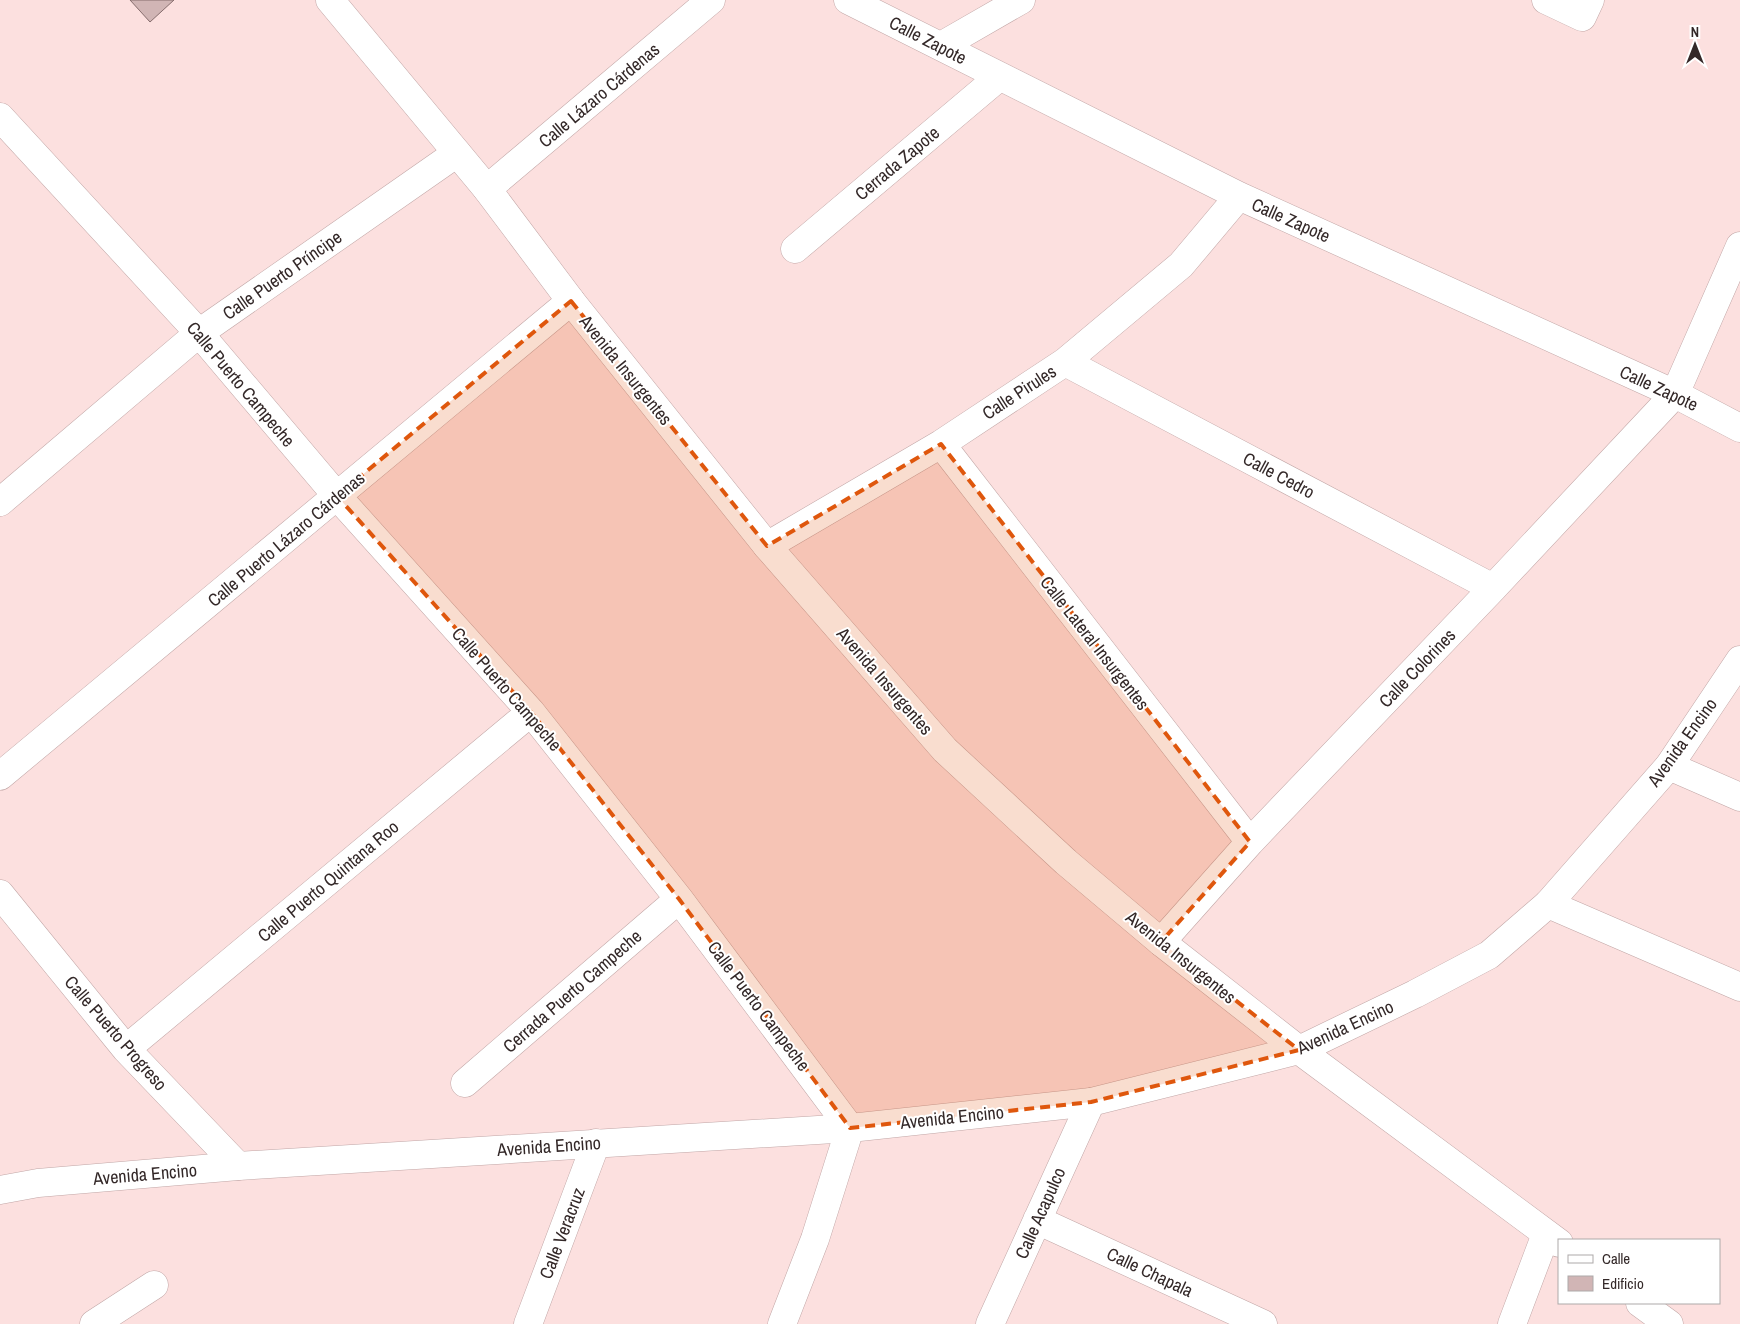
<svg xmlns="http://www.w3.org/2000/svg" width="1740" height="1324" font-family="'Archivo Narrow',sans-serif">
<rect width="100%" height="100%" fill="#fce0df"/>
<path fill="#d1b5b5" stroke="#866d6d" d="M130,0h44l-24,22z"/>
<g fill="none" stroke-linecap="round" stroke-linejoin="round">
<defs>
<path id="minor" d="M848,0l391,196 436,198 65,34
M1546,0l36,17 8,-17
M941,46l80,-46
M0,117l199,216 138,163 194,216 148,187 171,229 -35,111 -33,85
M487,189l224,-189
M795,249l204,-172
M1065,362l428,226
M941,444l309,398
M0,502l199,-169 258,-180
M767,546l174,-102 124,-82 116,-97 58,-69
M1669,766l71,31
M0,776l571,-475
M0,894l126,155 112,117
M1548,904l192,83
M1161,942l89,-100 243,-254 182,-194 65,-148
M126,1049l405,-337
M465,1083l214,-184
M1037,1220l226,104
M94,1324l60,-39
M528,1324l68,-181
M990,1324l101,-222
M1512,1324l34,-90"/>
<path id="major" d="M330,0l157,189 84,112 196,245 178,204 121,112 95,80 138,108 260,193
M0,1190l38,-7 200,-17 612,-38 241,-26 208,-52 116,-56 74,-39 59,-51 121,-138 71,-106
M1640,1303l29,21"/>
</defs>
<use href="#minor" stroke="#c1a6a6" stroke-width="29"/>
<use href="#major" stroke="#c1a6a6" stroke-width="29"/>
<use href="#minor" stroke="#fff" stroke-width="28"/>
<use href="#major" stroke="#fff" stroke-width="28"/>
</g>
<path fill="#df570d" fill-opacity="0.2" stroke="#df570d" stroke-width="4" stroke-dasharray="10 6" stroke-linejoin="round" d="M571,301l196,245 174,-102 309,398 -89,100 138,108 -208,52 -241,26 -171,-229 -148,-187 -194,-216z"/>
<g text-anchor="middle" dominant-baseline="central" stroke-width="4" stroke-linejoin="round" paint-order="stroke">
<g font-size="18" fill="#332828" stroke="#fff">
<text transform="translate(928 40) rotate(27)">Calle Zapote</text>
<text transform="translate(599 95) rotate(-40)">Calle Lázaro Cárdenas</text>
<text transform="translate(897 163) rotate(-40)">Cerrada Zapote</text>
<text transform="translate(1291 220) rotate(24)">Calle Zapote</text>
<text transform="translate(282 275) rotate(-35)">Calle Puerto Príncipe</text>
<text transform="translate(626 370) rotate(51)">Avenida Insurgentes</text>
<text transform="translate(241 384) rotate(50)">Calle Puerto Campeche</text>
<text transform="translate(1659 388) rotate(25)">Calle Zapote</text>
<text transform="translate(1019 392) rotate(-33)">Calle Pirules</text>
<text transform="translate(1279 475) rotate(28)">Calle Cedro</text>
<text transform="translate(286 539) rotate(-40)">Calle Puerto Lázaro Cárdenas</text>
<text transform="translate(1095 643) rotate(52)">Calle Lateral Insurgentes</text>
<text transform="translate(1417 668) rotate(-46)">Calle Colorines</text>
<text transform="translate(885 681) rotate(49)">Avenida Insurgentes</text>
<text transform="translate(507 689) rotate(49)">Calle Puerto Campeche</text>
<text transform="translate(1682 742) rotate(-54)">Avenida Encino</text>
<text transform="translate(328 881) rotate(-40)">Calle Puerto Quintana Roo</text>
<text transform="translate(1181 957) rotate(39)">Avenida Insurgentes</text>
<text transform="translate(572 991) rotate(-41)">Cerrada Puerto Campeche</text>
<text transform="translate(759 1006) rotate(53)">Calle Puerto Campeche</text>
<text transform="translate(1345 1027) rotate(-25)">Avenida Encino</text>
<text transform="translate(116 1033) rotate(49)">Calle Puerto Progreso</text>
<text transform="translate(952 1117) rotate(-6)">Avenida Encino</text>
<text transform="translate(549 1146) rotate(-4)">Avenida Encino</text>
<text transform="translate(145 1174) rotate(-5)">Avenida Encino</text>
<text transform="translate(1040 1213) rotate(-66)">Calle Acapulco</text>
<text transform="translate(562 1233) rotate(-69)">Calle Veracruz</text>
<text transform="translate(1150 1272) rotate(25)">Calle Chapala</text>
</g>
</g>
<rect x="1558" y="1239" width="162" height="65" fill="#ffffff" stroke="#ada9a9"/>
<rect x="1568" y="1255" width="25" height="8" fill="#ffffff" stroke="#ada9a9"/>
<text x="1602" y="1264" font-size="15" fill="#332828">Calle</text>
<rect x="1568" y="1276" width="25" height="15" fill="#d1b5b5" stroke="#ada9a9"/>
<text x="1602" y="1289" font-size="15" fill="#332828">Edificio</text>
<g transform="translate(1695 45)" stroke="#ffffff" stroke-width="4" paint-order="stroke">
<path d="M0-4L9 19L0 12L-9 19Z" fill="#332828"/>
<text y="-8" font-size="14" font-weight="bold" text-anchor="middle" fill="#332828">N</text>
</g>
</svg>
